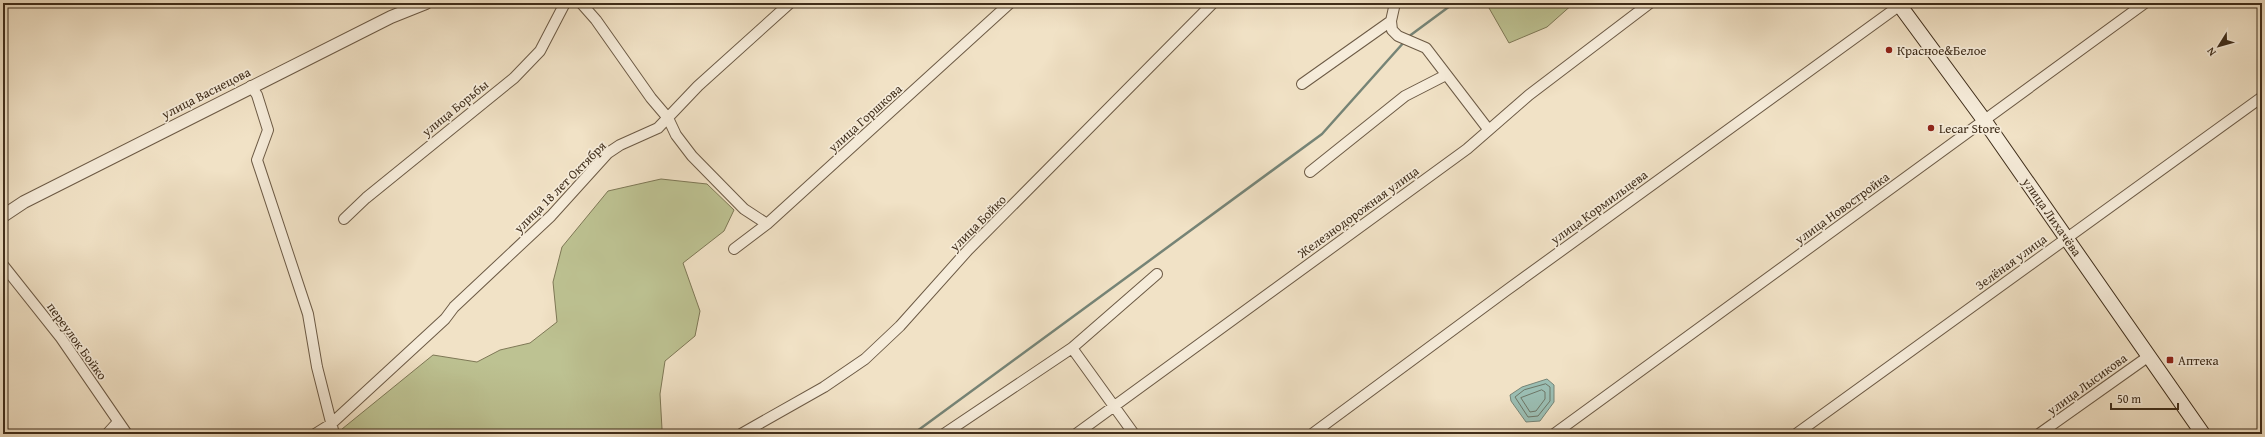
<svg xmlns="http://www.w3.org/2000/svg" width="2265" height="437" font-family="'Gentium Book Plus',serif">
<rect width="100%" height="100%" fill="#f1e2c6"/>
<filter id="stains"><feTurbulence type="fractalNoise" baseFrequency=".005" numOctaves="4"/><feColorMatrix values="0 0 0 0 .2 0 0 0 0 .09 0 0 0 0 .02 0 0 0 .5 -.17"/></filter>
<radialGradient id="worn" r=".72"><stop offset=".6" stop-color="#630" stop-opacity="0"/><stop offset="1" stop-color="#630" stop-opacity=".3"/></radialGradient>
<path fill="#bdc292" stroke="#7e7856" d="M1489,3h85l-27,24 -38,16 -20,-35z
M661,179l46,5 27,26 -10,21 -41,32 17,48 -5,25 -30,25 -5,33 2,35 -3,5h-316l-1,-5 91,-74 44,7 23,-12 30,-7 27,-21 -4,-40 9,-35 46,-56z"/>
<path fill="#9bbeb3" stroke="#768476" d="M1547,379l7,6v17l-14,19 -14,1 -15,-21 -1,-6 12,-8z"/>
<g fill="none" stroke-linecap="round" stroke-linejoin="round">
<path stroke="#6d7666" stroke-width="1" d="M1546,384l4,3v14l-12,15 -10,1 -13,-20 9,-7z
M1542,390l3,2v7l-9,12 -6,1 -9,-14z"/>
<path stroke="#768476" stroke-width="2.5" d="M1408,37l46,-34
M913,434l409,-300 83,-93"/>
<defs>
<path id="minor" d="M581,3l15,17 55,78 17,20 8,17 16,21 52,53 23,15
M1395,3l-4,18 1,9 6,6 28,12 62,81
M1302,84l89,-63
M251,86l6,9 11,35 -11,30 51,154 9,53 17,67
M1310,172l95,-76 41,-21
M344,219l22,-21 148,-120 26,-27 25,-48
M734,249l33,-25 243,-221
M3,265l58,73 66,96
M1072,348l62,86
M107,434l11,-12
M315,434l16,-10 114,-105 9,-12 97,-91 57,-63 12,-8 38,-17 40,-42 92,-83
M741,434l83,-47 41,-28 35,-33 68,-76 245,-247
M944,434l128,-86 85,-74
M1076,434l391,-285 62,-54 121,-92
M1312,434l195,-144 396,-287
M1554,434l591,-431
M1796,434l466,-337
M2039,434l110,-78"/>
<path id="tertiary" d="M3,216l21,-14 367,-185 35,-14"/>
<path id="secondary" d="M1898,3l86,117 219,314"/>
</defs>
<use href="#minor" stroke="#6c5a45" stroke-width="12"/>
<use href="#tertiary" stroke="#6c5a45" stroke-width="14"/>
<use href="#secondary" stroke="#3f2d1a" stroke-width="16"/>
<use href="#minor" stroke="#f6ecda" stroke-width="10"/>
<use href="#tertiary" stroke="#f6ecda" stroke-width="12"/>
<use href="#secondary" stroke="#f6ecda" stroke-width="14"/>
</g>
<g fill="#8f2418" stroke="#f6ecda" stroke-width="1.5">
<circle cx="1889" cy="50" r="4"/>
<circle cx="1931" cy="128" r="4"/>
<rect x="2166" y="356" width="8" height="8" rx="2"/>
</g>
<g text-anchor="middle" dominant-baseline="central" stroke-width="3.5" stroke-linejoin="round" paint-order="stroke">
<g font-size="13" fill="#3f2d1a" stroke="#f6ecda" text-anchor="start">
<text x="1897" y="50">Красное&amp;Белое</text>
<text x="1939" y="128">Lecar Store</text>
<text x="2178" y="360">Аптека</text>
</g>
<g font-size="13" fill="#3f2d1a" stroke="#f6ecda">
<text transform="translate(206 93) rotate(-27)">улица Васнецова</text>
<text transform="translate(455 108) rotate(-39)">улица Борьбы</text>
<text transform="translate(865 118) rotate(-42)">улица Горшкова</text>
<text transform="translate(560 187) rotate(-45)">улица 18 лет Октября</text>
<text transform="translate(1599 207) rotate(-36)">улица Кормильцева</text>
<text transform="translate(1842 208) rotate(-36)">улица Новостройка</text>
<text transform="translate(1358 212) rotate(-36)">Железнодорожная улица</text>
<text transform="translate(2052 217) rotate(55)">улица Лихачёва</text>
<text transform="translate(978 223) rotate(-45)">улица Бойко</text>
<text transform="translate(2011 262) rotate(-36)">Зелёная улица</text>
<text transform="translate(77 341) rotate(54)">переулок Бойко</text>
<text transform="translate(2087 384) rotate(-36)">улица Лысикова</text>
</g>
</g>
<rect width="2265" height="437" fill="none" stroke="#f1e2c6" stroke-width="16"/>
<rect x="4" y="4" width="2257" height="429" fill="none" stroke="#3f2d1a" stroke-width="2"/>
<rect x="8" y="8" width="2249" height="421" fill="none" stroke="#3f2d1a"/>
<g transform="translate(2219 46) rotate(233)" stroke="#f6ecda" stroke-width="3" paint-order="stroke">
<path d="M0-3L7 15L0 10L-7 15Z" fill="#3f2d1a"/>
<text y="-6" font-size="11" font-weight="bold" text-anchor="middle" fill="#3f2d1a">N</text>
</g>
<path d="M2111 403v6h67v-6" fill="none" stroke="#3f2d1a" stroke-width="2"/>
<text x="2117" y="403" font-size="12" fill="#3f2d1a" stroke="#f6ecda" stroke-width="3" paint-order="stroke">50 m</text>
<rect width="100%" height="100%" filter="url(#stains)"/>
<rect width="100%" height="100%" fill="url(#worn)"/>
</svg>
